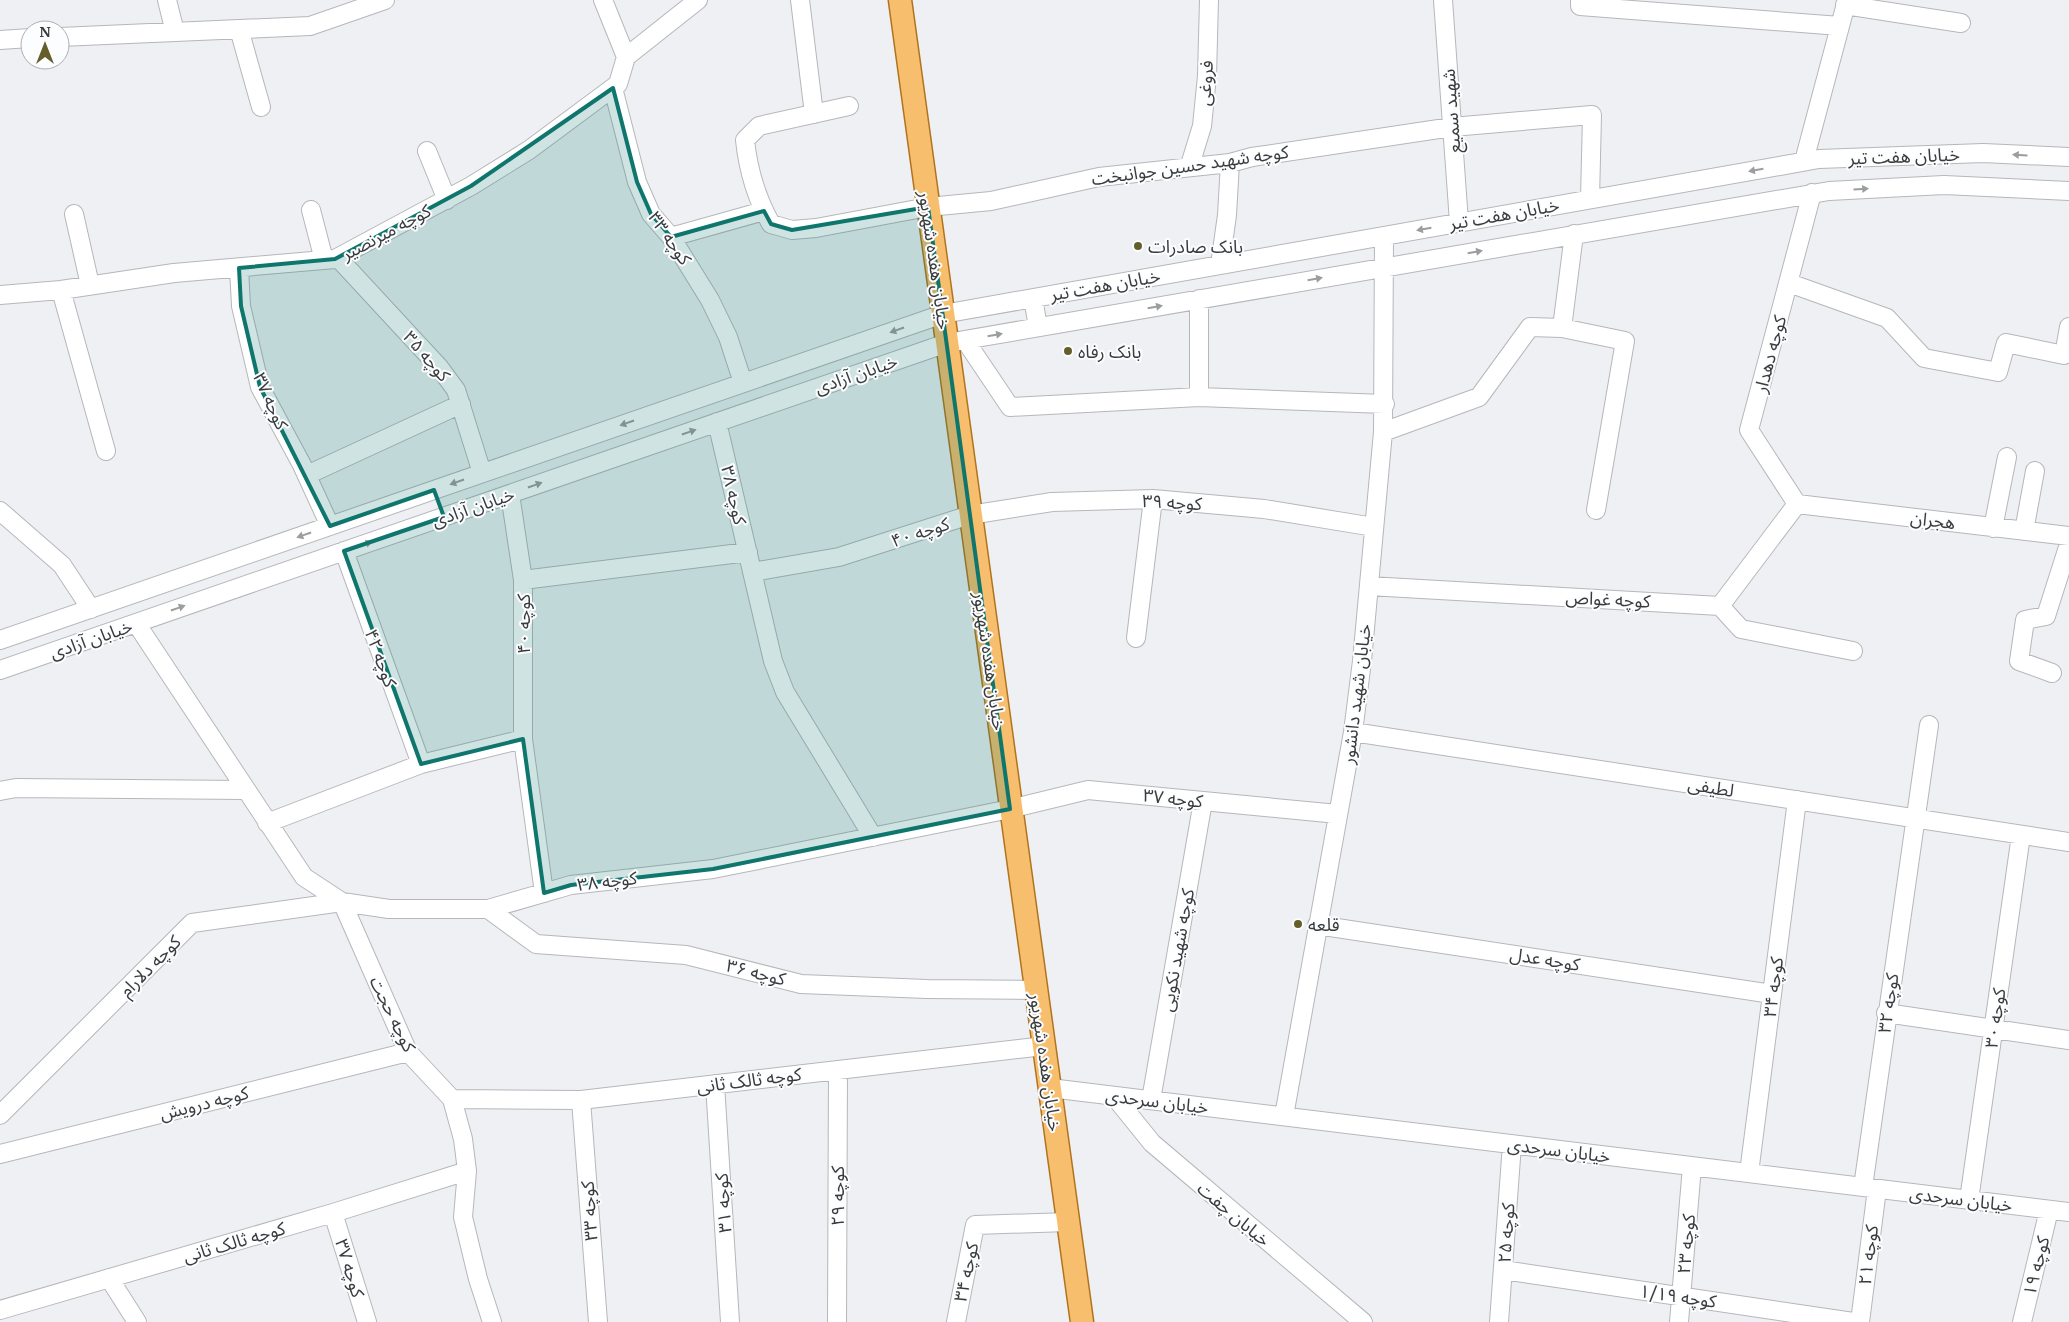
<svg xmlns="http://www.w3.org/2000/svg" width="2069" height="1322" font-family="Merriweather,'Noto Sans Arabic',serif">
<rect width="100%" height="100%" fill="#eef0f4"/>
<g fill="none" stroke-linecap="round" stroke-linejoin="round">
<defs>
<path id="minor" d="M167,0l8,32
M603,0l23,57 72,-57
M800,0l14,114
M1443,0l16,222
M1580,0v6l260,20
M1845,5l116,18
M239,29l22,78
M60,37l250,-11 75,-26
M0,40l30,-2
M613,88l24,94 14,32 20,23 39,63 18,37 15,46
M849,106l-90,20 -14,14c3,29 12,59 26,84l21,6 24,-2 112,-21 63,-6 108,-24 131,-14 22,-6 200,-30 140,-12 -2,84
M427,151l20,49
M1804,161l43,-161
M1190,165l12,-39 5,-50 2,-76
M311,210l13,50
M74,214l16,71
M671,237l93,-26
M338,258l101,109 17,23 26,83
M1220,265l7,-50 3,-52
M239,268l2,38 19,81 42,78 28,61
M1789,283l98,35 37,40 74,14 8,-29 58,12 5,-28
M61,290l45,161
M0,295l61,-5 113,-17 161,-14 136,-73 58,-36 89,-66 8,-27
M1033,298l5,29
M1199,299v98
M1562,328l12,-94
M965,340l45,67 189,-10 186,7
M717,422l56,239 12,31 88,145
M1383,432l96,-35 51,-70 32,1 63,13 -29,169
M307,475l154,-71
M510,494l13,86
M1797,504l-48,-74 63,-237
M1797,504l272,32
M0,511l62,54 29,44
M1993,528l14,-71
M2024,531l11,-60
M344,551l77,213
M752,572l87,-15 131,-42 82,-13 101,-3 111,10 110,18
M1369,586l351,20 77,-102
M1720,606l21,23 112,22
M136,623l168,254 38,25 66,150 44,47 11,40 4,32 -4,46 15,62 14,43
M1136,638l17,-139
M0,640l943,-326 876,-155 164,-6 86,4
M0,670l947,-327 882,-152 115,-6 125,6
M2052,673l-33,-12 6,-41 21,-4 23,-72
M1353,732l716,110
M0,791l16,-3 229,2
M267,823l154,-59 102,-25
M544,893l-21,-154v-159l225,-28
M488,909l48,35 150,11 115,29 126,5 109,1
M1317,925l455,69
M1886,1013l183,27
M715,1084l15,238
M1050,1088l1019,124
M1114,1096l38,47 211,179
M452,1099l129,1 463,-54
M581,1100l17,222
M1151,1100l52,-299
M0,1115l192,-192 150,-21 47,7h99l83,-24 142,-16 297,-60 78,-19 250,24
M1284,1116l69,-384 9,-71 21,-229 1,-196
M0,1154l408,-102
M1749,1173l48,-373
M1863,1187l66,-462
M1969,1200l52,-365
M333,1213l34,109
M1503,1270l350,52
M109,1278l28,44
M0,1310l333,-97 134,-42
M837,1322l1,-252
M956,1322l19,-97 93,-3
M1499,1322l13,-178
M1679,1322l13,-156
M1860,1322l17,-133
M2022,1322l27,-112"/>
<path id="major" d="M900,0l182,1322"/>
</defs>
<use href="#minor" stroke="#b5b7bb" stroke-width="20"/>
<use href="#major" stroke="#b1741e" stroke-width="25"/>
<use href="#minor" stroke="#fff" stroke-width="18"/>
<use href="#major" stroke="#f7be6e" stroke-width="22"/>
</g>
<defs><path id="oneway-solid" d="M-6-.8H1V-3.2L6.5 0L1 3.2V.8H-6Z" transform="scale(1.25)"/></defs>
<g fill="#9c9d9e">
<use href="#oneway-solid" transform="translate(2020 155) rotate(-177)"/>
<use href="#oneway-solid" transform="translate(1756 170) rotate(170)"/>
<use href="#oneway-solid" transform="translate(1861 189) rotate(-3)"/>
<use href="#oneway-solid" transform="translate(1424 229) rotate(170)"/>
<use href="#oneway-solid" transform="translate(1475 252) rotate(-10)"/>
<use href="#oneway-solid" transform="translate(1315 279) rotate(-10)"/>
<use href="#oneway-solid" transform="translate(1155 307) rotate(-10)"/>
<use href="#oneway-solid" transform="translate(897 330) rotate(161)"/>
<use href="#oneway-solid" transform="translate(995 335) rotate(-10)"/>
<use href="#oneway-solid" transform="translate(627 423) rotate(161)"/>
<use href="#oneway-solid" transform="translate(689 432) rotate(-19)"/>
<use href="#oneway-solid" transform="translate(457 482) rotate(161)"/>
<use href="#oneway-solid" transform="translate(535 485) rotate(-19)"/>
<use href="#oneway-solid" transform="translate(304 535) rotate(161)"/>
<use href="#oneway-solid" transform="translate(365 544) rotate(-19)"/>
<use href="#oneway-solid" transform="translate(178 608) rotate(-19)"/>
</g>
<path fill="#0f766e" fill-opacity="0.2" stroke="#0f766e" stroke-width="4" stroke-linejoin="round" d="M613,88l24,94 14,32 20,23 93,-26 7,13 21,6 136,-23 82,602 -297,60 -142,16 -27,8 -21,-154 -102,25 -77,-213 100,-34 -10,-27 -104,36 -70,-139 -19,-81 -2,-38 96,-9 136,-73z"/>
<g fill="#645e2b" stroke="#fcfdff" stroke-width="2">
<circle cx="1138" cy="246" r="5"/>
<circle cx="1068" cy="351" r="5"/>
<circle cx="1298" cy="924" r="5"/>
</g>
<g text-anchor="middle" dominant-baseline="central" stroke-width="4" stroke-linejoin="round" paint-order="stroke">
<g font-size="18" fill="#3a3b3d" stroke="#fcfdff">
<text transform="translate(1205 83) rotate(-86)">فروغی</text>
<text transform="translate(1451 111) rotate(-94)">شهید سمیع</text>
<text transform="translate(1904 156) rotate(-2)">خیابان هفت تیر</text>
<text transform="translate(1190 165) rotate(-8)">کوچه شهید حسین جوانبخت</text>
<text transform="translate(1504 214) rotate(-10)">خیابان هفت تیر</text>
<text transform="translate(386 232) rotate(-28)">کوچه میرنصیر</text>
<text transform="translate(670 238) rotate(55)">کوچه ۳۳</text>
<text transform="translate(935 260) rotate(82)">خیابان هفده شهریور</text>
<text transform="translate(1105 285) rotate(-10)">خیابان هفت تیر</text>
<text transform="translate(1770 354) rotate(-75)">کوچه دهدار</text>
<text transform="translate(427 356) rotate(49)">کوچه ۳۵</text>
<text transform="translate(856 374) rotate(-19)">خیابان آزادی</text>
<text transform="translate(271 401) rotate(66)">کوچه ۳۷</text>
<text transform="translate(734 495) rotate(77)">کوچه ۳۸</text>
<text transform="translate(1172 502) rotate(3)">کوچه ۳۹</text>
<text transform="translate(473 507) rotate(-19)">خیابان آزادی</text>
<text transform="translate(1933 520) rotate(7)">هجران</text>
<text transform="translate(920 532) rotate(-18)">کوچه ۴۰</text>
<text transform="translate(1608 599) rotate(3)">کوچه غواص</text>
<text transform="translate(523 624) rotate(-90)">کوچه ۴۰</text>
<text transform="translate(91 639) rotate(-19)">خیابان آزادی</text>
<text transform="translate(381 658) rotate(70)">کوچه ۴۲</text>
<text transform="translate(990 661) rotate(82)">خیابان هفده شهریور</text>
<text transform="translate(1356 694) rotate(-83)">خیابان شهید دانشور</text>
<text transform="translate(1711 787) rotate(9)">لطیفی</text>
<text transform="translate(1173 798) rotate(6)">کوچه ۳۷</text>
<text transform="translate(607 881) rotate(-7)">کوچه ۳۸</text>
<text transform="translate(1177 950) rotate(-80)">کوچه شهید نکویی</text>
<text transform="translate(1545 959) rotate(9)">کوچه عدل</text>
<text transform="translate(150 966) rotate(-45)">کوچه دلارام</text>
<text transform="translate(756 972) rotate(14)">کوچه ۳۶</text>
<text transform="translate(1773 987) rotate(-83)">کوچه ۳۴</text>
<text transform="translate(1888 1003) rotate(-82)">کوچه ۳۲</text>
<text transform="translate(393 1014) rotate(64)">کوچه حجت</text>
<text transform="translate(1995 1018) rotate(-82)">کوچه ۳۰</text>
<text transform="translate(1046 1062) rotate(82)">خیابان هفده شهریور</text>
<text transform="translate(749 1080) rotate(-7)">کوچه ثالک ثانی</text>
<text transform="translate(1157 1101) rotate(7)">خیابان سرحدی</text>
<text transform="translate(204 1103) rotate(-14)">کوچه درویش</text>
<text transform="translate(1559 1150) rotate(7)">خیابان سرحدی</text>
<text transform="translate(837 1196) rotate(-90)">کوچه ۲۹</text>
<text transform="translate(1961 1199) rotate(7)">خیابان سرحدی</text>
<text transform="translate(723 1203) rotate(-94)">کوچه ۳۱</text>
<text transform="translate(589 1211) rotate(-94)">کوچه ۳۳</text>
<text transform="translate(1234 1214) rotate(40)">خیابان چفت</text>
<text transform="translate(1506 1233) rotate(-86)">کوچه ۲۵</text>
<text transform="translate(234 1242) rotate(-16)">کوچه ثالک ثانی</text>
<text transform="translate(1686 1244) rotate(-85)">کوچه ۲۳</text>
<text transform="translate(1868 1255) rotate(-83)">کوچه ۲۱</text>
<text transform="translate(2036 1266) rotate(-76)">کوچه ۱۹</text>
<text transform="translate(350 1268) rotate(73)">کوچه ۳۷</text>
<text transform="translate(966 1272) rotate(-78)">کوچه ۳۴</text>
<text transform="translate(1678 1296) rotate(8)">کوچه ۱/۱۹</text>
</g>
<g font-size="18" fill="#3a3b3d" stroke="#fcfdff" text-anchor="start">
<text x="1148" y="246">بانک صادرات</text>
<text x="1078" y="351">بانک رفاه</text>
<text x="1308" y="924">قلعه</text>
</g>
</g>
<g transform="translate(45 45)"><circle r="24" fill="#fcfdff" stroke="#aeafb1"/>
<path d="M0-4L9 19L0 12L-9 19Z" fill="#645e2b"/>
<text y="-8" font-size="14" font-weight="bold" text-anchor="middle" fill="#3a3b3d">N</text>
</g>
</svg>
